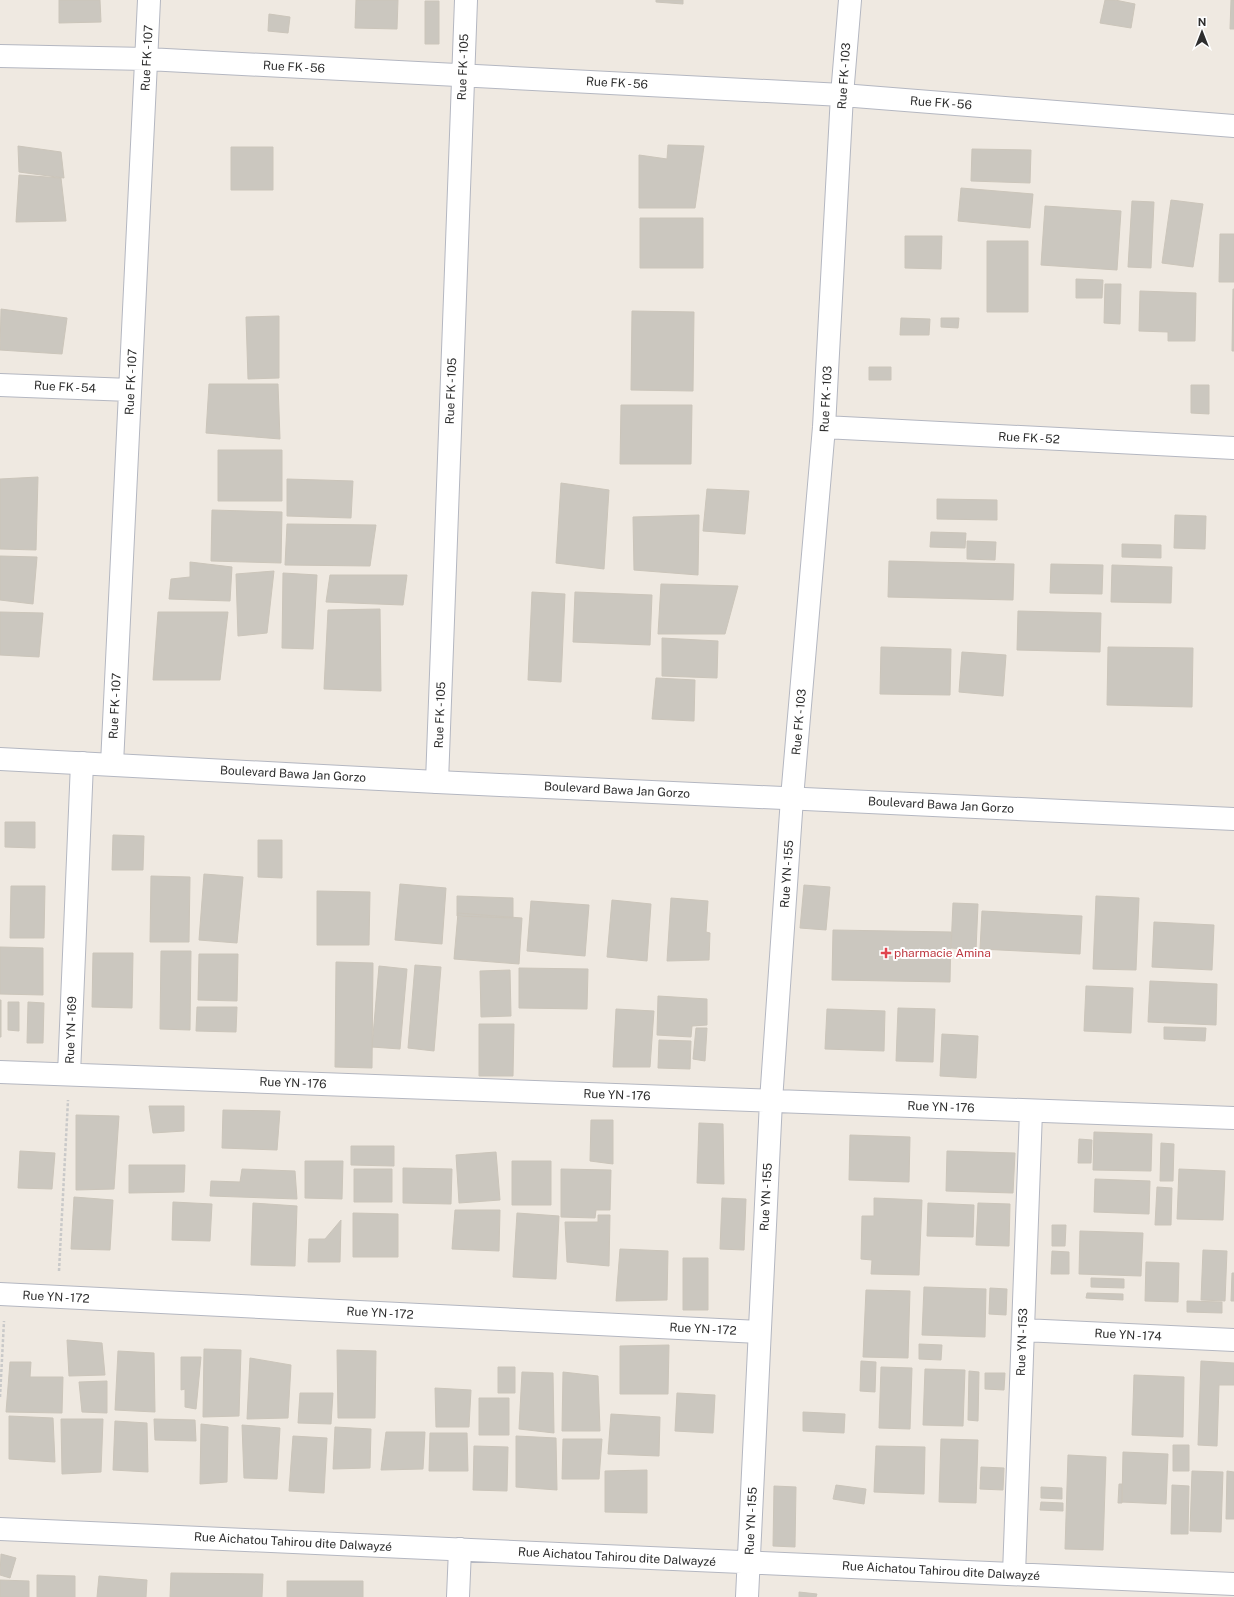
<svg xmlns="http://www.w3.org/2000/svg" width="1234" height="1597" font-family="'Public Sans',sans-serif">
<rect width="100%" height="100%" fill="#efe9e1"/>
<path fill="#cbc7bf" stroke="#cbc5ba" d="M59,0h41l1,22 -42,1z
M356,0h42l-1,29 -42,-1z
M656,0h27v4l-27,-2z
M1105,0h10l20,4 -4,24 -31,-5z
M1231,0h3v29h-4z
M425,1h14v43h-14z
M269,14l21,3 -2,16 -20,-2z
M668,145l36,1 -9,62h-56v-53l28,4z
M18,146l43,6 3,26 -45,-6z
M231,147h42v43h-42z
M972,149l59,1 -1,33 -59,-2z
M19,175l42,3 5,43 -50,1z
M961,188l72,6 -3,34 -72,-7z
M1171,200l32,4 -10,63 -31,-4z
M1132,201l22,1 -3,66 -23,-1z
M1045,206l76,5 -4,59 -76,-5z
M640,218h63v50h-63z
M1220,234h14v48h-15z
M905,236h37l-1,33 -36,-1z
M987,241h41v71h-41z
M1076,279l27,1 -1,18h-26z
M1105,284h16l-1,40 -16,-1z
M1233,289h1v62h-2z
M1140,291l56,2 -1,48h-27v-9l-29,-1z
M1,309l66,9 -5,36 -62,-4z
M632,311l62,1 -1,79 -62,-1z
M279,316v62l-31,1 -2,-62z
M901,318l29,1 -1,16h-29z
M941,318h18l-1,10 -17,-1z
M869,367h22v13h-22z
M209,384h69l2,55 -74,-6z
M1191,385h18v29l-18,-1z
M621,405h71l-1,59h-71z
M218,450h64v51h-64z
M38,477l-2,73 -36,-1v-70z
M287,479l66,2 -2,37 -64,-2z
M561,483l48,7 -5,79 -48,-6z
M707,489l42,2 -4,43 -42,-3z
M937,499l60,1v20l-60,-1z
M212,510l70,2 -1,51 -70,-2z
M699,515l-1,60 -64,-5 -1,-53z
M1175,515l31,1 -1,33 -31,-1z
M287,524l89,1 -6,41 -85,-1z
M931,532l35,1 -1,15 -35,-1z
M967,541l29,1 -1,18 -28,-1z
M1122,544l39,1v13l-39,-1z
M0,556l37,1 -4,47 -33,-4z
M889,561l125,3 -1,36 -125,-3z
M190,562l42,5 -2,34 -61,-2 2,-20 19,-2z
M1051,564l52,1 -1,29 -52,-1z
M1112,565l60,2 -1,36 -60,-1z
M274,571l-7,62 -29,3 -2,-62z
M283,573l34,2 -4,74 -31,-1z
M330,575h77l-4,30 -77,-3z
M661,584l77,2 -13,48h-67z
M532,592l33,2 -4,88 -33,-2z
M575,592l77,3 -2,50 -77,-3z
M380,609l1,82 -57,-2 4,-79z
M1018,611l83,2 -1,39 -83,-2z
M0,612l43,1 -4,44 -39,-2z
M158,612h70l-8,68h-67z
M662,638l56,3 -1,37 -55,-2z
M881,647l70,2 -1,46 -70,-1z
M1108,647l85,1 -1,59 -85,-2z
M962,652l44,3 -3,41 -44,-4z
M656,678l39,2 -1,41 -42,-2z
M5,822h30v26l-30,-1z
M113,835l31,1 -1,34h-31z
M258,840h24v38l-24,-1z
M204,874l39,3 -6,66 -38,-3z
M151,876l39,1 -1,65h-39z
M400,884l46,4 -4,56 -47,-4z
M804,885l26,2 -4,43 -26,-2z
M11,886h34l-1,52h-34z
M317,891l53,1 -1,53h-52z
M457,896l56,2v20l-56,-2z
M1096,896l43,2 -3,72 -43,-1z
M671,898l37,3 -2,31 4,1 -1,27 -42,1z
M612,900l39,4 -4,57 -40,-4z
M531,901l58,4 -4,51 -58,-5z
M953,903l25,1 -2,46 -25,-2z
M982,911l100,5 -2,38 -100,-5z
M458,913l64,5 -3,46 -65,-5z
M1154,922l60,3 -2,45 -60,-3z
M833,930l118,2 -1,50 -118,-2z
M0,947l43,1v47l-43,-1z
M161,951h30l-1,79 -30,-1z
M93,953h40l-1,55 -40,-1z
M199,954h39l-1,47 -39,-1z
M336,962l37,1 -1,105 -37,-1z
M415,965l26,2 -7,84 -26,-3z
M379,966l28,3 -7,80 -28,-2z
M519,968l69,1 -1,40 -68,-1z
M510,970l1,46 -30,1 -1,-46z
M1150,981l67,3 -1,41 -68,-3z
M1086,986l47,2 -2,45 -47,-2z
M658,996l49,3v26l-15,1 -1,11 -34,-2z
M0,1000h1v37h-1z
M8,1002h11v29l-11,-1z
M28,1002l16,1 -1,40h-16z
M197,1007h40l-1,25 -40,-1z
M898,1008l37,1 -2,53 -37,-1z
M616,1009l38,2 -4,56h-37z
M827,1009l58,2 -1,40 -59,-2z
M479,1024h35l-1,52h-34z
M1164,1027l42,1 -1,13 -41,-2z
M696,1028h11l-2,33 -12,-2z
M942,1034l36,2 -2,42 -36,-2z
M659,1040l32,1 -1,28 -32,-1z
M149,1106h35v25l-31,2z
M223,1110l57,1 -3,39 -55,-2z
M76,1115l43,1 -5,73 -38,1z
M591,1120h22v44l-23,-3z
M699,1123l24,1 1,60 -27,-1z
M1094,1132l58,2 -1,37 -58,-1z
M850,1135l60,2 -1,45 -60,-2z
M1079,1139l13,1 -1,23h-13z
M1161,1143l13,1 -1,37h-13z
M351,1146h43v20l-43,-1z
M20,1151l35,2 -3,36 -34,-1z
M947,1151l68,2 -2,40 -67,-2z
M496,1152l4,48 -41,3 -3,-48z
M305,1161h38l-1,38 -37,-1z
M512,1161h39v44h-39z
M129,1165h56l-1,27 -55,1z
M403,1168l49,1 -1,35 -48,-1z
M242,1169l53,2 2,28 -87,-3 1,-15 29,1z
M354,1169h38v33h-38z
M561,1169l50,1 -1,40h-14l-1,8 -34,-1z
M1179,1169l46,2 -2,49 -46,-1z
M1095,1179l55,2 -1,33 -55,-2z
M1157,1187l15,1 -1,37h-16z
M74,1197l39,3 -3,50 -39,-1z
M722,1198l24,1 -2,51 -24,-1z
M874,1198l48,2 -3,75 -48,-1 1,-14 -11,-1 1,-43h12z
M173,1202l39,2 -2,37 -38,-1z
M253,1203l44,3 -2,60 -44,-1z
M928,1203l46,2 -1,32 -46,-1z
M978,1203l32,1 -1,42 -33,-1z
M455,1210h45l-1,41 -47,-2z
M353,1213l45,1v43h-45z
M517,1213l42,3 -3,63 -43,-2z
M598,1215h12l-1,51 -42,-4 -2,-40h33z
M341,1220l-1,42h-32l1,-23h16z
M1052,1225h14l-1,21h-13z
M1080,1231l63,2 -2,43 -62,-2z
M620,1249l48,2 -1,49 -51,1z
M1203,1250l24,1 -2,50 -24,-1z
M1052,1251l17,1v22h-18z
M683,1258h25v52h-25z
M1146,1262l33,1 -1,39 -33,-1z
M1232,1273h2v28h-3z
M1091,1278l33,1v9l-33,-1z
M924,1287l62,2 -1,48 -63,-2z
M990,1288l17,1 -1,26 -17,-1z
M866,1290l44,1 -2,67 -45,-1z
M1087,1293l36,1v6l-37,-2z
M1187,1301l35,1v11l-35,-1z
M67,1340l35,3 3,32 -36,1z
M919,1344l23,1 -1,15 -22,-1z
M669,1345l-1,49h-48v-48z
M204,1349l37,1 -2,66 -36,1z
M337,1350l39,1 -1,67h-37z
M118,1351l36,2 1,59 -40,-2z
M181,1357h20l-5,52 -11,-2v-18l-4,1z
M250,1358l41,7 -3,53 -41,1z
M861,1361l15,1 -1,30 -15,-1z
M1201,1361l33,2v22h-15l-2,61 -19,-1z
M10,1362h21l-1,15h33l-1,36 -56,-1z
M498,1367h17v26h-17z
M881,1367l31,1 -2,61 -31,-1z
M925,1369l40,1 -2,56 -40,-1z
M969,1371l10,1 -1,49 -10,-1z
M522,1372l31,1 1,60 -35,-4z
M563,1372l35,4 2,55h-38z
M985,1373h20l-1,17 -19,-1z
M1134,1375l50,2 -1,60 -51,-2z
M107,1381v32l-25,-1 -3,-30z
M435,1388l36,2 -2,37h-33z
M300,1393h33l-2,31 -33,-1z
M677,1393l38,2 -2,38 -38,-2z
M479,1398h30v37h-30z
M803,1412l42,2 -1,19 -41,-2z
M611,1414l49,3 -1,39 -51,-2z
M9,1416l44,2 2,44 -46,-3z
M61,1419h42l-2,53 -39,2z
M154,1419l41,1 1,21 -41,-1z
M115,1421l32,2 1,49 -35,-2z
M201,1424l27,3 -1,55 -27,2z
M242,1425l38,3 -3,51 -33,-1z
M335,1427l36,2 -1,39 -37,1z
M386,1432h39l-2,37 -42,1z
M430,1433h37l1,38h-39z
M293,1436l34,2 -3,55 -35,-2z
M516,1436l40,2 1,52 -41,-3z
M563,1439h39l-3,40h-37z
M941,1439l37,1 -2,63 -37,-1z
M1173,1445h16v26h-16z
M474,1446l34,1 -1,44 -34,-1z
M876,1446l49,1 -1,47 -50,-2z
M1123,1452l45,2 -2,50 -44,-2z
M1068,1455l38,2 -3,93 -38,-1z
M981,1467l23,1 -1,22 -23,-1z
M647,1470v43l-42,-1v-41z
M1192,1471l31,1 -2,60 -31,-1z
M1227,1471l7,1v47h-8z
M1119,1484h3v19h-4z
M836,1485l30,4 -2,15 -31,-5z
M1172,1485l17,1 -1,48h-17z
M774,1486l22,1 -1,60 -22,-1z
M1041,1487l21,1v11l-21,-1z
M1041,1502l22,1v8l-23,-1z
M1,1554l15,4 -6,20 -10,-3z
M171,1573l92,1 -1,23h-92z
M37,1575l38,1v21h-38z
M99,1576l48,4 -1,17h-49z
M0,1580l29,1v16h-29z
M287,1581h76v16h-76z
M799,1592l18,2 -1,3h-17z"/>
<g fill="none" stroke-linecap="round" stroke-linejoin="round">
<defs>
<path id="minor" d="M0,56l147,3 695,36 392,31
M0,385l130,5
M824,427l410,21
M112,764l37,-764
M437,782l29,-782
M0,1072l1234,46
M69,1074l13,-311
M0,1294l759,38
M1023,1330l211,10
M0,1529l1234,55
M1014,1574l17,-463
M458,1597l2,-48
M747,1597l24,-496 21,-303 32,-371 18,-332 8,-95"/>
<path id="secondary" d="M0,759l437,23 797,37"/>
</defs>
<use href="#minor" stroke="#b4b7c1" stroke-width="24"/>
<use href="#secondary" stroke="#b4b7c1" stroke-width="24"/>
<path stroke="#c9c9c9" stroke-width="2.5" stroke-dasharray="3 2" stroke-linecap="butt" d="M59,1271l9,-171
M0,1397l4,-76"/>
<use href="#minor" stroke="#fff" stroke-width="22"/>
<use href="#secondary" stroke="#fff" stroke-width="22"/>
</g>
<path fill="#e0444e" stroke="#fff" stroke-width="1.5" d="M884 947h4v4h4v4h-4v4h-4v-4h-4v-4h4z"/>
<g text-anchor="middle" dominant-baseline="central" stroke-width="4" stroke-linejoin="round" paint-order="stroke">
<g font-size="12" fill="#2e2e2e" stroke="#fff">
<text transform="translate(147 58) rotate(-87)">Rue FK - 107</text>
<text transform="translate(294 67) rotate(3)">Rue FK - 56</text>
<text transform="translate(463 67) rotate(-88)">Rue FK - 105</text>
<text transform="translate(844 76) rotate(-86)">Rue FK - 103</text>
<text transform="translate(617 83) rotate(3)">Rue FK - 56</text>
<text transform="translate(941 103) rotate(4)">Rue FK - 56</text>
<text transform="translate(131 382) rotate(-87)">Rue FK - 107</text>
<text transform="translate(65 387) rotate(3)">Rue FK - 54</text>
<text transform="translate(451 391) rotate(-88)">Rue FK - 105</text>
<text transform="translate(826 399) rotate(-87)">Rue FK - 103</text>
<text transform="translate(1029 438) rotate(3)">Rue FK - 52</text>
<text transform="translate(115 706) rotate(-87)">Rue FK - 107</text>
<text transform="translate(440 715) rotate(-88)">Rue FK - 105</text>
<text transform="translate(799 722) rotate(-85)">Rue FK - 103</text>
<text transform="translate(293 774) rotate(3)">Boulevard Bawa Jan Gorzo</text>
<text transform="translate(617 790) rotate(3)">Boulevard Bawa Jan Gorzo</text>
<text transform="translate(941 805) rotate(3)">Boulevard Bawa Jan Gorzo</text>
<text transform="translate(787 874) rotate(-86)">Rue YN - 155</text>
<text transform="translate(71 1030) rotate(-88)">Rue YN - 169</text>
<text transform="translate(293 1083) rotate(2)">Rue YN - 176</text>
<text transform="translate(617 1095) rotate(2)">Rue YN - 176</text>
<text transform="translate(941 1107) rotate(2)">Rue YN - 176</text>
<text transform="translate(766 1197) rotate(-87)">Rue YN - 155</text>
<text transform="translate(56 1297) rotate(3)">Rue YN - 172</text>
<text transform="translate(380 1313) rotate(3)">Rue YN - 172</text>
<text transform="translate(703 1329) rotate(3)">Rue YN - 172</text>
<text transform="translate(1128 1335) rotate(3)">Rue YN - 174</text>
<text transform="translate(1022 1342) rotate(-88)">Rue YN - 153</text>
<text transform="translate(751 1521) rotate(-87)">Rue YN - 155</text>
<text transform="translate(293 1542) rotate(3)">Rue Aichatou Tahirou dite Dalwayzé</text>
<text transform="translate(617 1557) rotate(3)">Rue Aichatou Tahirou dite Dalwayzé</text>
<text transform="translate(941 1571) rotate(3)">Rue Aichatou Tahirou dite Dalwayzé</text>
</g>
<g font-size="12" fill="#be3a42" stroke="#fff" text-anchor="start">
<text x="894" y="953">pharmacie Amina</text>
</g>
</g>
<g transform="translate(1202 32)" stroke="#ffffff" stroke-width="3" paint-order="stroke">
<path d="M0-3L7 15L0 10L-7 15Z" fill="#2e2e2e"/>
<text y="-6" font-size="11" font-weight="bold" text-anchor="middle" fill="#2e2e2e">N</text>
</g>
</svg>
